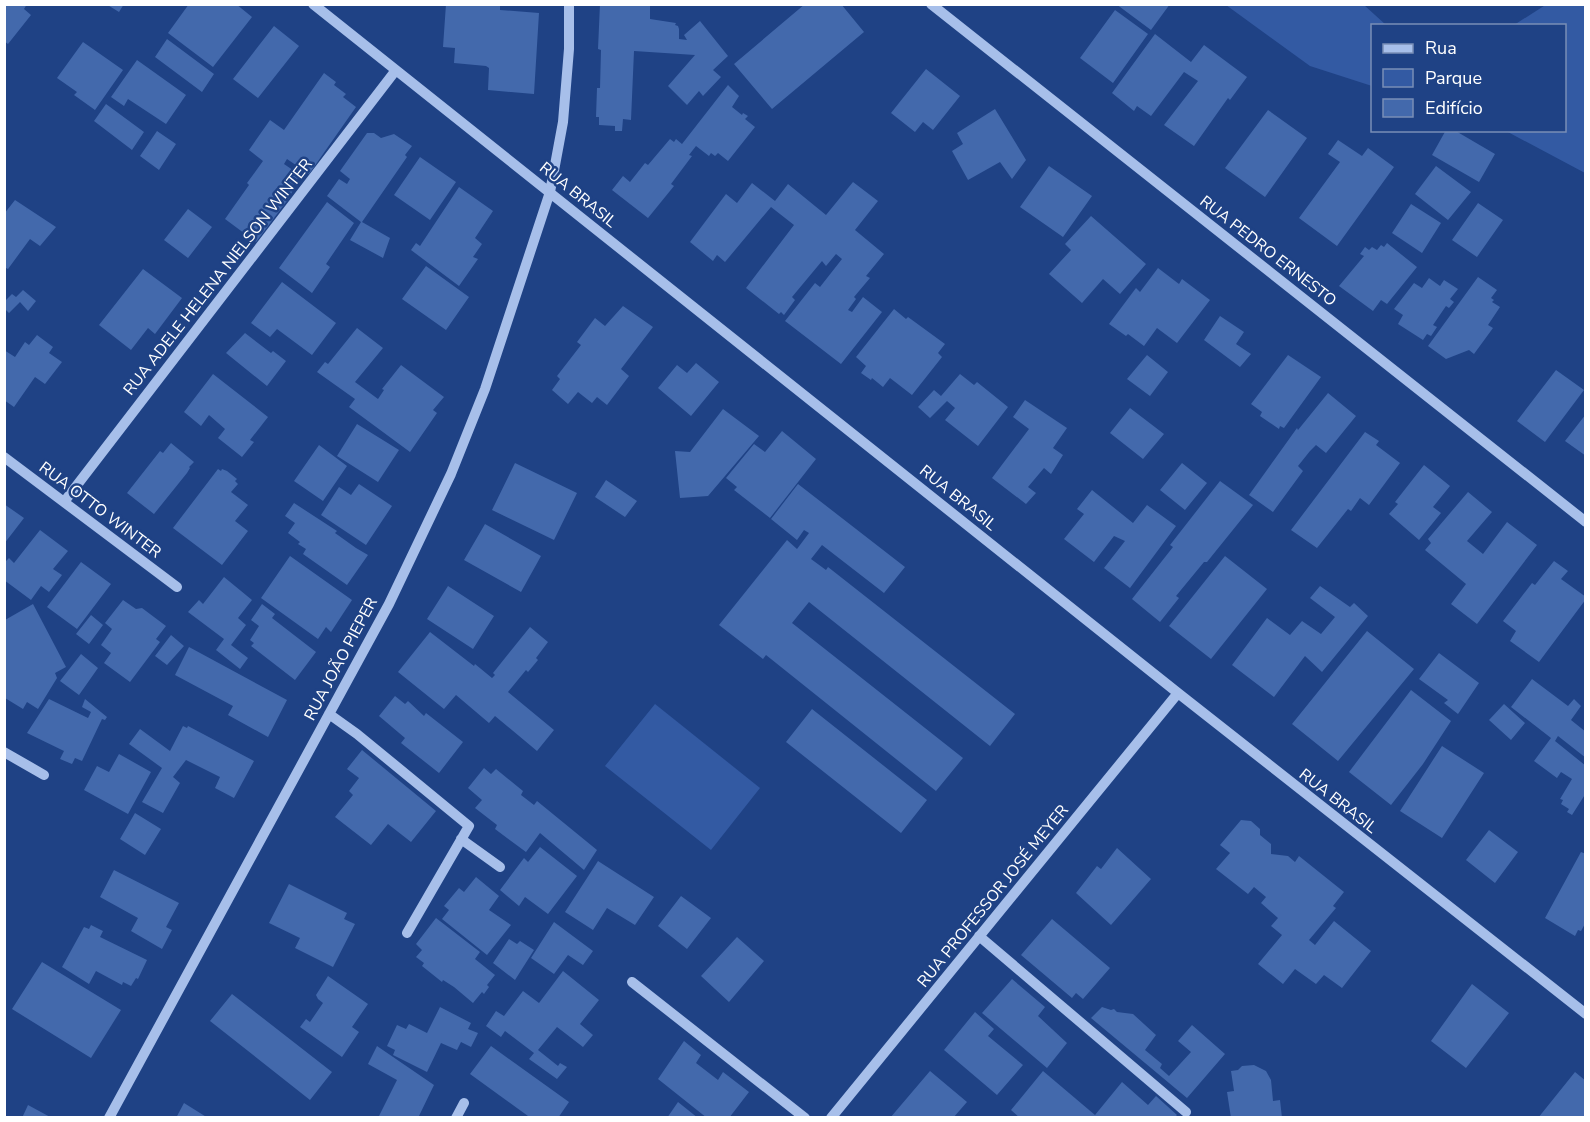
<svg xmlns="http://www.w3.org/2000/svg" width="1590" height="1122" font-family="'Nunito Sans',sans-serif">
<rect width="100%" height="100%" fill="#1f4285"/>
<path fill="#335aa3" d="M1547,4l38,1v168l-79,-42 58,-1v-104l-50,-1z
M1226,5h138l22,20 -14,1v60l-62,-20z
M655,704l105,84 -49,62 -106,-84z"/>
<path fill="#4369ac" d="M4,4h23l-3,5 7,6 -23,29 -4,-3z
M106,4h18l-5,8z
M189,4h47l16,13 -39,50 -45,-34z
M446,4h54v6l39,3 -5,81 -46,-4 1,-22 -3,-2 -32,-3 1,-15 -12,-1z
M600,4h50v15l26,4 -1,2 3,1 1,3v10l8,1 -3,-5 16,-14 28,35 -15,14 8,7 -18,19 -4,-5 -12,14 -19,-19 27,-31 -61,-4 -3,69 -8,-1 -1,12h-7v-5l-16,-1v-8h-3l1,-29h3l1,-38 -3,-1z
M805,4h36l23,28 -92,77 -38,-45z
M1116,4h54l-19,26z
M1115,10l33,24 -35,49 -33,-25z
M274,26l25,20 -41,52 -25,-19z
M1155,34l36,28 13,-17 43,32 -17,23 -2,-2 -34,48 -30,-21 34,-44 -14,-9 -33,44 -14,-10 -3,5 -22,-18z
M167,39l47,35 -12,18 -47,-35z
M83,42l40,28 -28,40 -21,-15 3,-3 -20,-14z
M137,60l49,35 -20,29 -38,-25 -4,7 -13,-9z
M926,69l34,27 -27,34 -10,-8 -8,10 -24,-19z
M324,73l12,9 -2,3 12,9 -3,3 13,10 -47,67 -22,-15 -3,5 16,11 -8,12 2,1 -5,10 -33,44 -31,-23 24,-34 -2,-2 16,-22 -14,-11 21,-30 14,10z
M728,85l11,11 -7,11 10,8 1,-2 5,3 -3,3 10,8 -27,34 -10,-8 -3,3 -4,-3 -2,3 -13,-10 -7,9 3,1 -21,28 3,2 -26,32 -36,-28 11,-14 7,6 15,-19 3,2 22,-26 4,3 2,-3 6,5z
M106,104l38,28 -12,18 -38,-29z
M995,109l31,51 -14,19 -12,-17 -32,18 -16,-29 11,-7 -6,-11z
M1268,110l39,28 -42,59 -40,-29z
M1446,130h8l41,24 -16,28 -47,-27z
M157,131l19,13 -17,26 -19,-14z
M367,133h7l7,5 13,-4 18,12 -7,9 2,2 -45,65 28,16 -7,20 -33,-18 11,-18 -34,-26 12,-17 8,5 3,-5 -10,-8z
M1338,140l24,16 6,-8 26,19 -57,79 -38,-28 41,-56 -12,-8z
M420,157l36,25 -26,38 -36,-25z
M1049,166l43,30 -29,41 -43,-30z
M1436,166l35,26 -23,28 -33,-26z
M853,182l25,19 -23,29 29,24 -18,22 4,2 -16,19 2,2 -8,11 4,2 11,-15 19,15 -41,52 -56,-43 30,-38 5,4 22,-28 -6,-5 -10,12 -4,-5 -30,36 3,3 -11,15 -3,-3 -2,2 -33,-26 48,-63 -23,-18 -46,55 -8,-7 -4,6 -23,-19 36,-48 11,9 15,-20 23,18 13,-17 38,31z
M459,187l34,24 -18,27 7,6 -9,13 5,2 -19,27 -48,-36 5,-7 4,3z
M15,200l41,27 -16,19 -10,-7 -22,30 -4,-2v-53z
M327,202l27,21 -28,41 4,3 -18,26 -33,-25z
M1478,203l25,17 -26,37 -25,-17z
M1411,204l30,19 -19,30 -30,-20z
M188,209l24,18 -24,31 -24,-18z
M1091,216l55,48 -26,30 -17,-15 -21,24 -33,-29 22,-24 -6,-6z
M1387,243l30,24 -30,37 -6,-4 -8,11 -34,-25 25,-30 -4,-2 5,-7 4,3 3,-3 5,3 4,-5 3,2z
M426,266l43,31 -23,33 -44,-31z
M1158,268l21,16 3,-5 28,21 -33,43 -20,-15 -13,18 -16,-12 -2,2 -17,-12 27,-36 4,4z
M143,269l39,29 -27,36 -7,-6 -17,22 -32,-25z
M1478,277l19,13 -6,8 3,2 -2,2 8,5 -12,18 5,3 -19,26 -5,-4 -23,9 -18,-13z
M1429,278l11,8 4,-6 14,9 -8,10 4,3 -5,6 -3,-2 -13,19 4,2 -6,9 -4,-2 -4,6 -25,-16 5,-9 -9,-6 20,-26 8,5z
M282,282l54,41 -24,32 -35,-26 -7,8 -19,-14z
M23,290l13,11 -8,10 -8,-9 -11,11 -5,-5v-6l8,-8 4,3z
M623,306l30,21 -32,42 8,7 -22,29 -10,-8 -5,6 -14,-11 -10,12 -16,-14 8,-11 -3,-3 24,-31 -4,-3 18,-24 10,8z
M894,309l12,10 2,-2 37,27 -7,9 4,4 -30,38 -22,-17 -7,9 -11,-9 -1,2 -10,-7 5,-7 -10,-9z
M1220,316l24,16 -8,12 15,10 -11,13 -36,-27z
M357,328l26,20 -28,34 23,17 6,-9 -2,-1 19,-24 43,32 -11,13 4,3 -27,39 -61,-45 6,-8 -38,-27 8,-10 3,2z
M245,333l26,20 2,-2 13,10 -19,25 -41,-33z
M37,335l16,12 -4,6 13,9 -17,22 -10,-7 -21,30 -10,-7v-50l11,7 10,-15 4,3z
M1147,355l21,17 -18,24 -23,-17z
M1288,355l33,22 -37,51 -4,-2 -1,3 -19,-13 2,-4 -11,-8z
M696,363l23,19 -28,34 -33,-28 19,-23 10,8z
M1556,370l28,20 -39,52 -28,-21z
M213,374l55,43 -18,23 4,2 -12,15 -24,-19 7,-9 -16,-14 -8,11 -17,-14z
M960,374l14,11 3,-3 31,25 -30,39 -33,-26 10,-12 -8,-7 -17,17 -12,-11 16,-17 7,6z
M1328,393l28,23 -30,37 -10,-8 -6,6 -12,15 5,5 -30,41 -24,-17 48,-67 1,2z
M1025,400l42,28 -14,20 10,7 -12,19 -7,-6 -16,19 8,6 -10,11 -34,-26 37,-49 -16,-12z
M1130,408l34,26 -21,25 -33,-26z
M723,409l36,27 -51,60 -28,2 -5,-47 15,1z
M1586,414v42l-21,-15z
M357,424l42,26 -21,32 -41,-26z
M782,431l34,28 -46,59 -36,-28 3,-3 -11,-9 28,-34 11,8z
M1365,432l14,9 -3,4 24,18 -31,42 -9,-7 -9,13 -3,-2 -31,39 -26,-18z
M171,443l23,19 -5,5 1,1 -3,5 -33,41 -27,-21 33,-42 3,2z
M319,445l28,21 -24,35 -29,-20z
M515,463l62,30 -23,47 -62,-30z
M1182,463l25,20 -22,27 -25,-20z
M1424,465l26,21 -17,21 8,6 -22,27 -30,-26 9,-10 -3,-2z
M218,469l3,2 1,-2 5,2 10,8 -2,2 3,3 -7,8 17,13 -13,16 13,10 -26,34 -49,-37z
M606,480l31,21 -12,16 -30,-20z
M1220,481l33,24 -46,57h-3l-28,34 3,2 -19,24 -28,-23 41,-52 -3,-2z
M359,484l33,22 -26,39 -45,-30 18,-28 12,8z
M798,484l107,83 -21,26 -62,-48 -11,14 15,11 2,-3 187,147 -25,32 -181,-144 -17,21 171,135 -27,33 -170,-136 -3,4 -44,-34 68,-85 10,9 12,-16 -5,-3 -7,10 -26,-21z
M1092,490l41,33 14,-18 29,21 -46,62 -26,-20 21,-27 -11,-5 -20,26 -30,-23 20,-25 -7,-5z
M1468,492l24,20 -25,29 16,13 24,-32 30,23 -60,79 -26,-20 15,-20 -41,-34 6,-7 -3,-4z
M294,503l43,28 -2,2 21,15 12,7 -21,30 -44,-31 3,-5 -8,-5 2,-2 -12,-9 7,-10 -10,-7z
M4,504l20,14 -20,26z
M485,524l56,32 -20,36 -57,-32z
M40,530l28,21 -15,18 9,6 -13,17 -8,-6 -10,14 -27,-20v-17l5,-5 5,5z
M290,556l62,44 -21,32 -5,-5 -8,12 -57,-41z
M1225,556l42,33 -56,70 -42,-33z
M1554,561l14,10 -7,8 25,18v2l-47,63 -29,-21 6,-10 -13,-10 29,-38 3,2z
M81,562l30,22 -34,45 -30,-22z
M224,577l28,23 -14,18 8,7 -15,20 17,13 -8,11 -24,-19 8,-11 -36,-27 11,-12 4,4z
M448,586l46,30 -21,33 -46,-30z
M1320,586l30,21 4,-4 14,13 -46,56 -17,-16 -31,41 -42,-32 35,-47 23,17 12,-14 19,13 14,-17 -25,-19z
M123,600l13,9 6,-1 24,18 -10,13 4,3 -30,40 -26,-19 7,-10 -10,-8 11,-16 -7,-6z
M33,604l33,63 -11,6 2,5 -19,31 -11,-7 -4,7 -18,-11v-78z
M262,604l13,10 -3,4 44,34 -21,28 -44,-34 3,-3 -4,-3 9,-14 -8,-6z
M91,615l12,10 -14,19 -13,-10z
M530,627l18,15 -12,16 2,2 -10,12 -2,-2 -18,22 46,38 -17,21 -42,-35 -6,7 -33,-28 -12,14 -46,-37 32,-40 44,34 1,-2 17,14 3,-3 -2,-2z
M1367,631l47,38 -76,92 -46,-37z
M171,635l13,11 -17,19 -12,-9z
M189,647l98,53 -19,37 -40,-22 5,-9 -58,-31z
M1439,653l40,30 -21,31 -14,-11 4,-3 -29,-21z
M81,654l17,14 -19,27 -19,-14z
M1532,679l36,27 6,-7 7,7 -10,14 15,12v26l-28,-22 -3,5 31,25v27l-14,22 -5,-3 2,-3 -8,-5 2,-4 -3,-1 12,-20 -11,-7 -4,6 -23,-17 17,-23 -40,-31z
M1411,690l40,31 -28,43 -32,41 -42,-33z
M395,696l10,8 3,-3 16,15 2,-3 37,29 -24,31 -38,-30 4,-5 -26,-22z
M49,699l39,19 3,-6 -9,-5 3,-8 22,18 -2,3 -3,-1 -20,42 -7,-3 -3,6 -12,-5 4,-8 -37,-18z
M1504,704l21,19 -14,17 -22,-20z
M812,709l115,91 -26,33 -115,-91z
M183,726l4,2 1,-2 66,35 -20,37 -19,-10 5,-11 -34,-17 -13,17 7,6 -17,30 -21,-11 20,-34 -33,-24 11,-15 30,22z
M1442,746l42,27 -42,65 -42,-27z
M362,750l74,61 -25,31 -23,-18 -17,21 -36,-28 18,-22 -4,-4 10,-13 -12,-9z
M119,754l32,18 -23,42 -44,-24 13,-24 12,6z
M484,768l7,6 5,-5 27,22 -2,4 13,10 3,-4 60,49 -13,20 -44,-37 -14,19 -31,-23 2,-4 -22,-17 7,-8 -14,-12z
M135,813l26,16 -16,26 -25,-16z
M1241,820l10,1 9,8v6l11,9v10l17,2 7,6 4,-6 45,36 -11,14 3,2 -27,32 6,5 19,-24 37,30 -29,37 -18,-13 -8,9 -21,-15 -12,15 -25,-20 24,-29 -11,-9 7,-8 -17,-15 5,-6 -12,-10 -6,7 -32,-25 14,-16 -10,-8z
M1489,830l29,22 -23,31 -29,-23z
M540,847l37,29 -29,38 -23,-17 -6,9 -19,-16 24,-32 4,4z
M1117,848l34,31 -40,46 -35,-32 21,-27 4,3z
M1581,852l5,2v68l-5,9 -3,-1 -3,6 -30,-18z
M598,861l56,36 -19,28 -28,-17 -14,22 -28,-18z
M114,870l65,33 -13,24 6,3 -10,19 -31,-18 7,-13 -38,-21z
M476,877l23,19 -10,14 22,15 -24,30 -45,-36 7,-9 -5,-4 15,-18 5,4z
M289,884l58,29 -3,6 11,5 -22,43 -38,-19 5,-10 -31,-15z
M681,896l30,22 -24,31 -29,-23z
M436,918l44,34 -5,7 20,16 -8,10 2,2 -5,7 -2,-2 -9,11 -19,-16 -11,-7 -1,2 -20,-16 2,-3 -8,-6 6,-7 -6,-6z
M1052,919l58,49 -27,31 -7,-6 -4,5 -51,-43z
M554,922l39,29 -10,14 -15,-10 -14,19 -23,-16z
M91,925l12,6 -3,6 47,23 -9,19 -2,-1 -5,8 -8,-4 -1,3 -26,-14 -7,13 -27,-17 22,-40 5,2z
M737,937l27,24 -35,41 -28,-26z
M509,939l8,5 3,-3 14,9 -19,30 -22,-17z
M42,962l79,48 -30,48 -79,-49z
M563,971l36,29 -19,24 13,11 -10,12 -26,-20 -19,23 20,16 2,-3 7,4 -10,12 -28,-20 5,-6 -29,-22 -4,6 -15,-11 10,-15 8,5 19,-25 16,12z
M328,976l40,28 -16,23 7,5 -17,25 -42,-30 6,-8 4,3 13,-19 -5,-4 -2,-4z
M1012,979l33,28 -7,9 29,27 -20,25 -65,-55z
M1472,984l37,29 -43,55 -35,-27z
M232,994l100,78 -22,28 -100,-79z
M440,1007l31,16 -3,6 10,4 -7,14 -10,-5 -4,8 -16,-7 -14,29 -34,-17 2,-5 -8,-4 10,-21 9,4 3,-5 18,9z
M1102,1007l9,3 3,-1 3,3 16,2 23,21 -11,15 17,14 -2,4 9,8 22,-24 -13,-11 14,-16 33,29 -38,44 -96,-80z
M975,1012l19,17 -6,7 35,29 -26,30 -53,-45z
M684,1041l17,14 -5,8 22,17 5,-8 26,20 -20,26h-22l-49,-39z
M377,1046l57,39 -16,33h-40l19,-38 -29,-16z
M491,1046l78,56 -11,16h-31l1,-2 -58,-42z
M1254,1065l12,6 5,9 2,21 7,-1 2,18h-51l-4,-26 7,-1 -3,-20 7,-1 4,-4z
M930,1071l37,31 -14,16h-63z
M1043,1071l52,44 27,-33 26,23 8,-9 21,19 -3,3h-154l-9,-8z
M1575,1072l11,9v37h-48z
M678,1102l20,16h-31z
M184,1103l24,15h-32z
M28,1105l24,13h-30z"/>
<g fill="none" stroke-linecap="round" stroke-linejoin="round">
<path stroke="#a7bfea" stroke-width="10" d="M313,4l865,689 408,321
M931,4l655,518
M4,457l173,130
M64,502l332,-432
M329,714l28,20 112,92 -62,107
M4,752l40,23
M461,839l39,28
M979,936l207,176
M632,982l173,136
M109,1118l280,-514 62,-130 34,-85 65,-197 13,-70 6,-73v-45
M456,1118l8,-15
M831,1118l347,-425"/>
</g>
<g text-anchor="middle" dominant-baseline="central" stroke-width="5" stroke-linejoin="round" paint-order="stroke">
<g font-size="16" fill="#fff" stroke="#1f4285">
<text transform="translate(578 195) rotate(39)">RUA BRASIL</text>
<text transform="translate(1268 251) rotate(38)">RUA PEDRO ERNESTO</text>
<text transform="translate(218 277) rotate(-52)">RUA ADELE HELENA NIELSON WINTER</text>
<text transform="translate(958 498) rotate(39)">RUA BRASIL</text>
<text transform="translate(100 510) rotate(37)">RUA OTTO WINTER</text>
<text transform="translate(341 659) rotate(-62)">RUA JOÃO PIEPER</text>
<text transform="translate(1338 801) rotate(38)">RUA BRASIL</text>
<text transform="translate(993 896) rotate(-51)">RUA PROFESSOR JOSÉ MEYER</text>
</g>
</g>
<rect width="1590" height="1122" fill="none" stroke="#ffffff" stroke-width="12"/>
<rect x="1371" y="24" width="195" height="108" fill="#1f4285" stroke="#798eb6" stroke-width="1.5"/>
<rect x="1383" y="44" width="30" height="9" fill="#a7bfea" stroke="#798eb6" stroke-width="1.5"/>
<text x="1425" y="54" font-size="18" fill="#ffffff">Rua</text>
<rect x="1383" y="69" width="30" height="18" fill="#335aa3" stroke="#798eb6" stroke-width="1.5"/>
<text x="1425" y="84" font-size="18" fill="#ffffff">Parque</text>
<rect x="1383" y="99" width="30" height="18" fill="#4369ac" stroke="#798eb6" stroke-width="1.5"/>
<text x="1425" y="114" font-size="18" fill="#ffffff">Edifício</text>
</svg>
